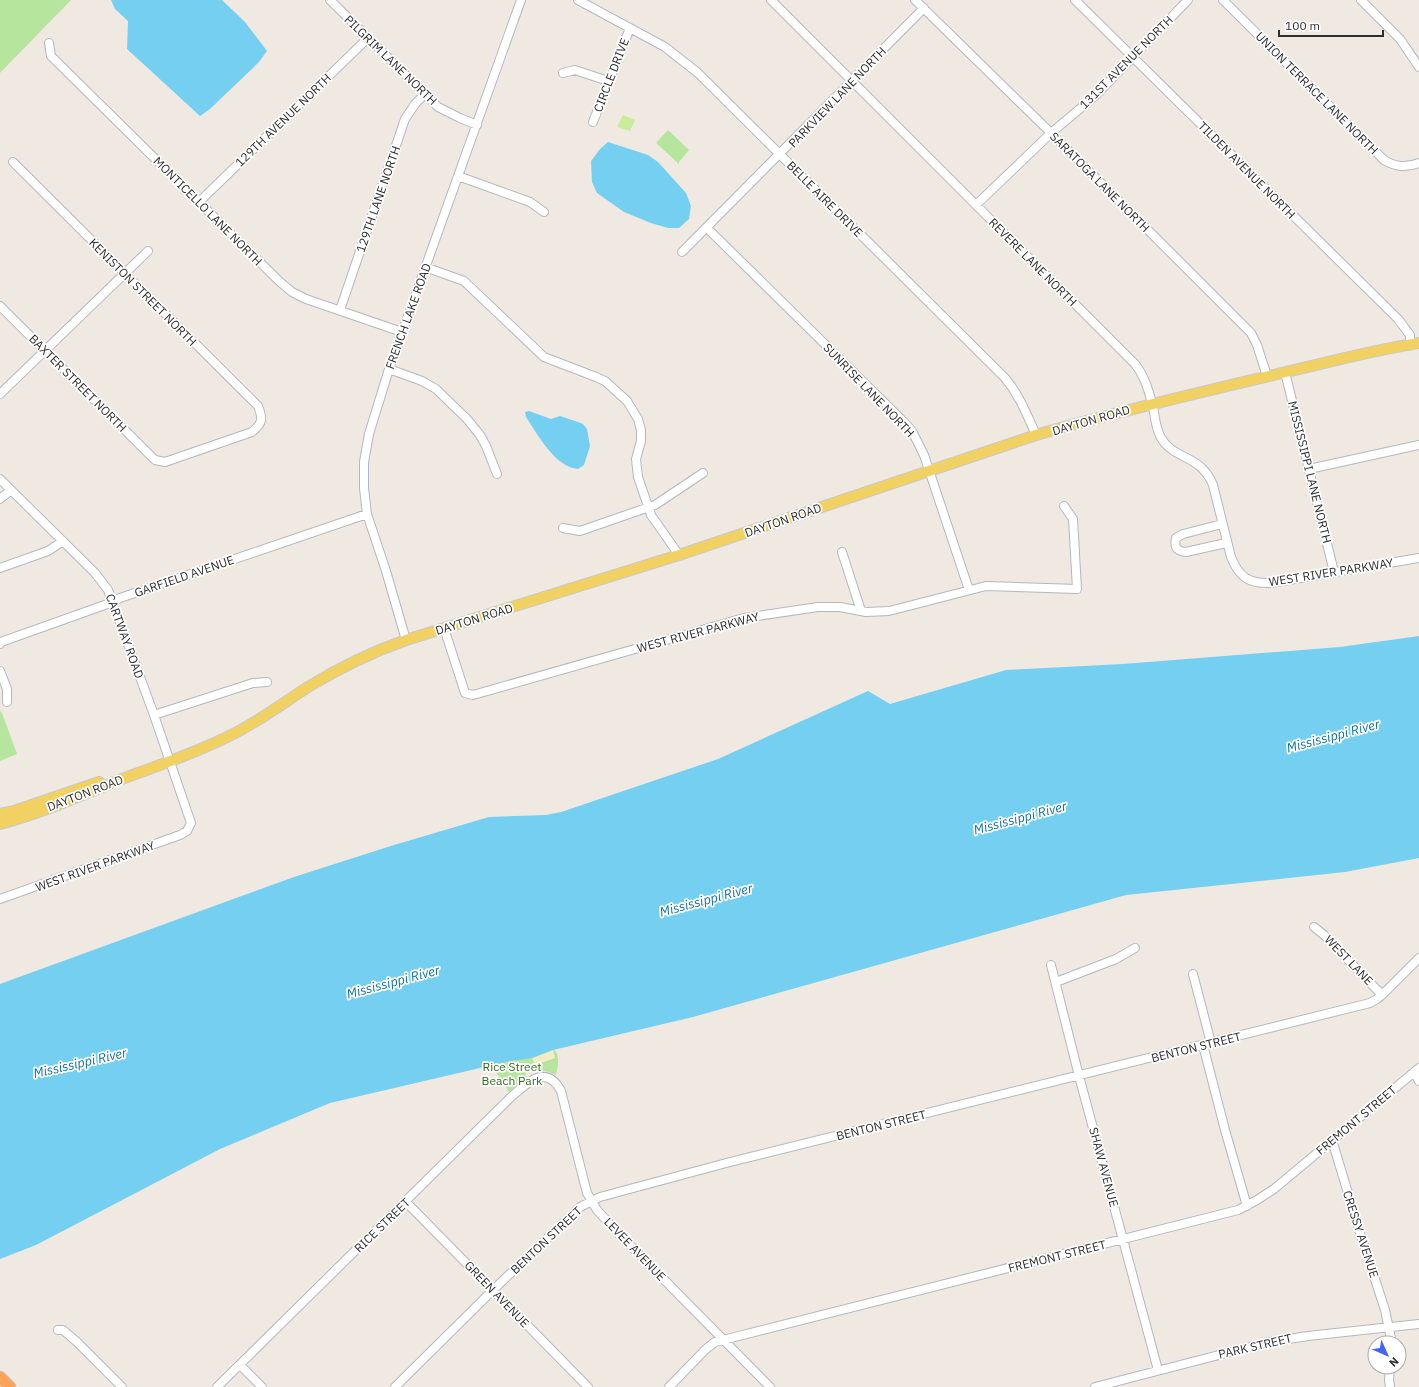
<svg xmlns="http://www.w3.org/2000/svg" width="1419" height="1387" font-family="'IBM Plex Sans',sans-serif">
<rect width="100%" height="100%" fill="#efe9e1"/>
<path fill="#b6e59e" d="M0,0h71l-71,73z
M668,130l21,20 -10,12v2l-23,-21z
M0,711l2,2 15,41 -17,7z
M555,1050c5,8 3,16 1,25 -12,-5 -18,-7 -30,-2l-1,4 -16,15 -18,-27z"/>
<path fill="#f3ecc5" d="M553,1050l2,8 -20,7 -3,-7z"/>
<path fill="#c9ec9a" d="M623,115l12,5 -5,11 -13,-4z"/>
<path fill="#75cff0" d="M111,0h111l23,22 22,29 -9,12 -48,46 -10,7 -73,-67 1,-28 -13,-12z
M608,142l40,13 10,7 28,31 5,13 -2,13 -10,9h-11l-17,-5 -27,-11 -27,-19 -5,-11 -1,-21 9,-12z
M529,411l22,8 9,-3 18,6 5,2 4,5 3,17 -6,19 -6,4c-23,-2 -40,-34 -52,-52l-1,-5z
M1419,636v222l-74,14 -219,23 -433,122 -140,33 -21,8 -22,3 -180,42 -110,46 -184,96 -36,14v-275l294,-107 100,-32 95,-28 57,-2 15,-3 15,-5 142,-48 150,-68 22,13 116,-34 117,-6 217,-17z"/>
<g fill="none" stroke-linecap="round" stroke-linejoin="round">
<defs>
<path id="minor" d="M330,0l108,107 22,11 17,7
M578,0l87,47 33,26 307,305c15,18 22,37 31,57
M771,0l364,364c11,14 15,31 19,48 1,8 3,17 6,24 13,25 40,17 53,49l18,72c8,20 18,27 40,26l148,-25
M915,0l136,133 200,200 6,12 10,31
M1075,0l323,319 12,16v9
M1223,0l161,160c12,7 22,8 35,3
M1361,0l39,39 19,28
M49,43l2,13 229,226 12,10 14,7 96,33
M563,73l12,-3 33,11
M593,122l37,-94
M458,176l72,26 14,10
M199,202l169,-164
M976,205l75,-72 44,-37 93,-96
M707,228l196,193 9,10 12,24 45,135
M682,252l242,-244
M425,267l39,14 80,76 52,20 9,4 22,20 11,18 3,11v11l-5,18 2,18 13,38 28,40
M0,306l155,154 10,2 87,-30c11,-9 11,-13 6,-26l-245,-244
M340,310l65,-191 10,-15 10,-10
M389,369l33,12 14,8 31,30 13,16 6,11 11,28
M1285,372l49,200
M0,394l148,-143
M1309,469l110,-24
M0,479l95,94 13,17 46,125 37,108 -4,8 -7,4 -180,64
M0,499l11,-9
M1222,524l-39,10 -7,4c-2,9 0,13 10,14l40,-9
M563,528l17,3 75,-26 48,-32
M842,552l19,59
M0,568l48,-17 15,-10
M444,628l21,65 8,2 271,-77 74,-11h22l26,5 23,-1 97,-25 91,3 -4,-70 -9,-13
M406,640l-20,-69 -19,-57 -3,-26v-26l5,-28 20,-65 132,-369
M0,644l1,-2 112,-40 7,-4 247,-84
M0,671l7,18v13
M154,715l99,-32 14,-1
M1314,927l10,8 58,60
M1051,965l28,111 79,294
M1193,974l18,69
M1056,982l60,-23 19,-11
M1203,1045l22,85 22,76
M1414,1072l5,9
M1332,1140l29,96 24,74 7,33
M406,1202l182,185
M58,1330h5l14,12 45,45
M240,1365l22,22
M217,1387l294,-290c16,-14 35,-34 50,-6l26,102 10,17 21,23 152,154
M395,1387l98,-97 87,-83 20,-10 130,-35 640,-159 7,-4 5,-4 37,-37
M669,1387l37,-38 9,-7 523,-132 19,-10 17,-11 145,-121
M1095,1387l174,-45 39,-6 111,-12
M1390,1387l-1,-7 1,-13"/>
<path id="major" d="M0,814l14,-3 85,-29
M0,824c41,-11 80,-28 119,-44 41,-15 82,-29 120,-49 24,-13 46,-29 69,-44 31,-19 64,-35 98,-47l273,-85 357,-120c83,-24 166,-43 250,-63 44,-10 88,-22 133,-29"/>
<path id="highway" d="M0,1377l10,10"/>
</defs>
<use href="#minor" stroke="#b4b7c1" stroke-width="10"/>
<use href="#major" stroke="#c9c9c9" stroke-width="12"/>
<use href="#highway" stroke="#c9c9c9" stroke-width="13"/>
<use href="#minor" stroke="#fff" stroke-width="8"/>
<use href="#major" stroke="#f2d163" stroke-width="10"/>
<use href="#highway" stroke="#ffa35c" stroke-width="11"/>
</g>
<g text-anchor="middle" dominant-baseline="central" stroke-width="3.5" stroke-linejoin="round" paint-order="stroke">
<g font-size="12" fill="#2e2e2e" stroke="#fff">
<text transform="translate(391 60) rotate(44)">PILGRIM LANE NORTH</text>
<text transform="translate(1126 62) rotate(-45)">131ST AVENUE NORTH</text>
<text transform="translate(611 75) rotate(-69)">CIRCLE DRIVE</text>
<text transform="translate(1317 93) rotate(45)">UNION TERRACE LANE NORTH</text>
<text transform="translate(837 97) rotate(-46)">PARKVIEW LANE NORTH</text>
<text transform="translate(283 120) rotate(-44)">129TH AVENUE NORTH</text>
<text transform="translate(1247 170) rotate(45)">TILDEN AVENUE NORTH</text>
<text transform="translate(1100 182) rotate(45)">SARATOGA LANE NORTH</text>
<text transform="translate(378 199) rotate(-71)">129TH LANE NORTH</text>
<text transform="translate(825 199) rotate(45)">BELLE AIRE DRIVE</text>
<text transform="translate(208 211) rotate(45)">MONTICELLO LANE NORTH</text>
<text transform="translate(1033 262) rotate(45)">REVERE LANE NORTH</text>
<text transform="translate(143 292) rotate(45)">KENISTON STREET NORTH</text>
<text transform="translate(408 316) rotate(-70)">FRENCH LAKE ROAD</text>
<text transform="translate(78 383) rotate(45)">BAXTER STREET NORTH</text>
<text transform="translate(869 390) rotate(46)">SUNRISE LANE NORTH</text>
<text transform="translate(1091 420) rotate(-16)">DAYTON ROAD</text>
<text transform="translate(1310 472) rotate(76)">MISSISSIPPI LANE NORTH</text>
<text transform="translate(783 520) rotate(-19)">DAYTON ROAD</text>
<text transform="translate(1331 572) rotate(-9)">WEST RIVER PARKWAY</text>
<text transform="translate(184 576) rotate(-19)">GARFIELD AVENUE</text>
<text transform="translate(474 619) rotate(-17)">DAYTON ROAD</text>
<text transform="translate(698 632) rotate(-15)">WEST RIVER PARKWAY</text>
<text transform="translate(125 636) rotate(70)">CARTWAY ROAD</text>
<text transform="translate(85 793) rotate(-21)">DAYTON ROAD</text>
<text transform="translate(95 866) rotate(-20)">WEST RIVER PARKWAY</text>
<text transform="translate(1349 960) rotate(46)">WEST LANE</text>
<text transform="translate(1196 1047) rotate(-14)">BENTON STREET</text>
<text transform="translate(1356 1120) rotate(-40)">FREMONT STREET</text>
<text transform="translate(881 1125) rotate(-14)">BENTON STREET</text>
<text transform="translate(1104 1167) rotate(75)">SHAW AVENUE</text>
<text transform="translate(382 1225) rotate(-44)">RICE STREET</text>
<text transform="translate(1361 1234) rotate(72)">CRESSY AVENUE</text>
<text transform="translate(546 1240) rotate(-43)">BENTON STREET</text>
<text transform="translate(635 1249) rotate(46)">LEVEE AVENUE</text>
<text transform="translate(1057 1256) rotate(-14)">FREMONT STREET</text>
<text transform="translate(497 1294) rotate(46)">GREEN AVENUE</text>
<text transform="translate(1255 1346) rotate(-13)">PARK STREET</text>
</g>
<g font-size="12" fill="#2c6e1b" stroke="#fff">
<text x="512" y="1066">Rice Street<tspan x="512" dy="14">Beach Park</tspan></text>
</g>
<g font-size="13" font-style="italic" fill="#0d6fa3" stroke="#fff">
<text transform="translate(1333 736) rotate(-15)">Mississippi River</text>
<text transform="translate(1020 818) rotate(-15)">Mississippi River</text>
<text transform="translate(706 900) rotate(-15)">Mississippi River</text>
<text transform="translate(393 982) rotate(-15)">Mississippi River</text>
<text transform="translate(80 1063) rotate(-13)">Mississippi River</text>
</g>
</g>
<g transform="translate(1387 1355) rotate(135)"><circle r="19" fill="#ffffff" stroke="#ababab"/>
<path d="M0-3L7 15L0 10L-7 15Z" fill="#4264fb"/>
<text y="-6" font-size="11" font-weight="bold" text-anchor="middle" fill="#2e2e2e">N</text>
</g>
<path d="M1279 30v6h104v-6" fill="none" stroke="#2e2e2e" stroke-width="2"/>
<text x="1285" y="30" font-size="12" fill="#2e2e2e" stroke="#ffffff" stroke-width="3" paint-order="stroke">100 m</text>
</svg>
